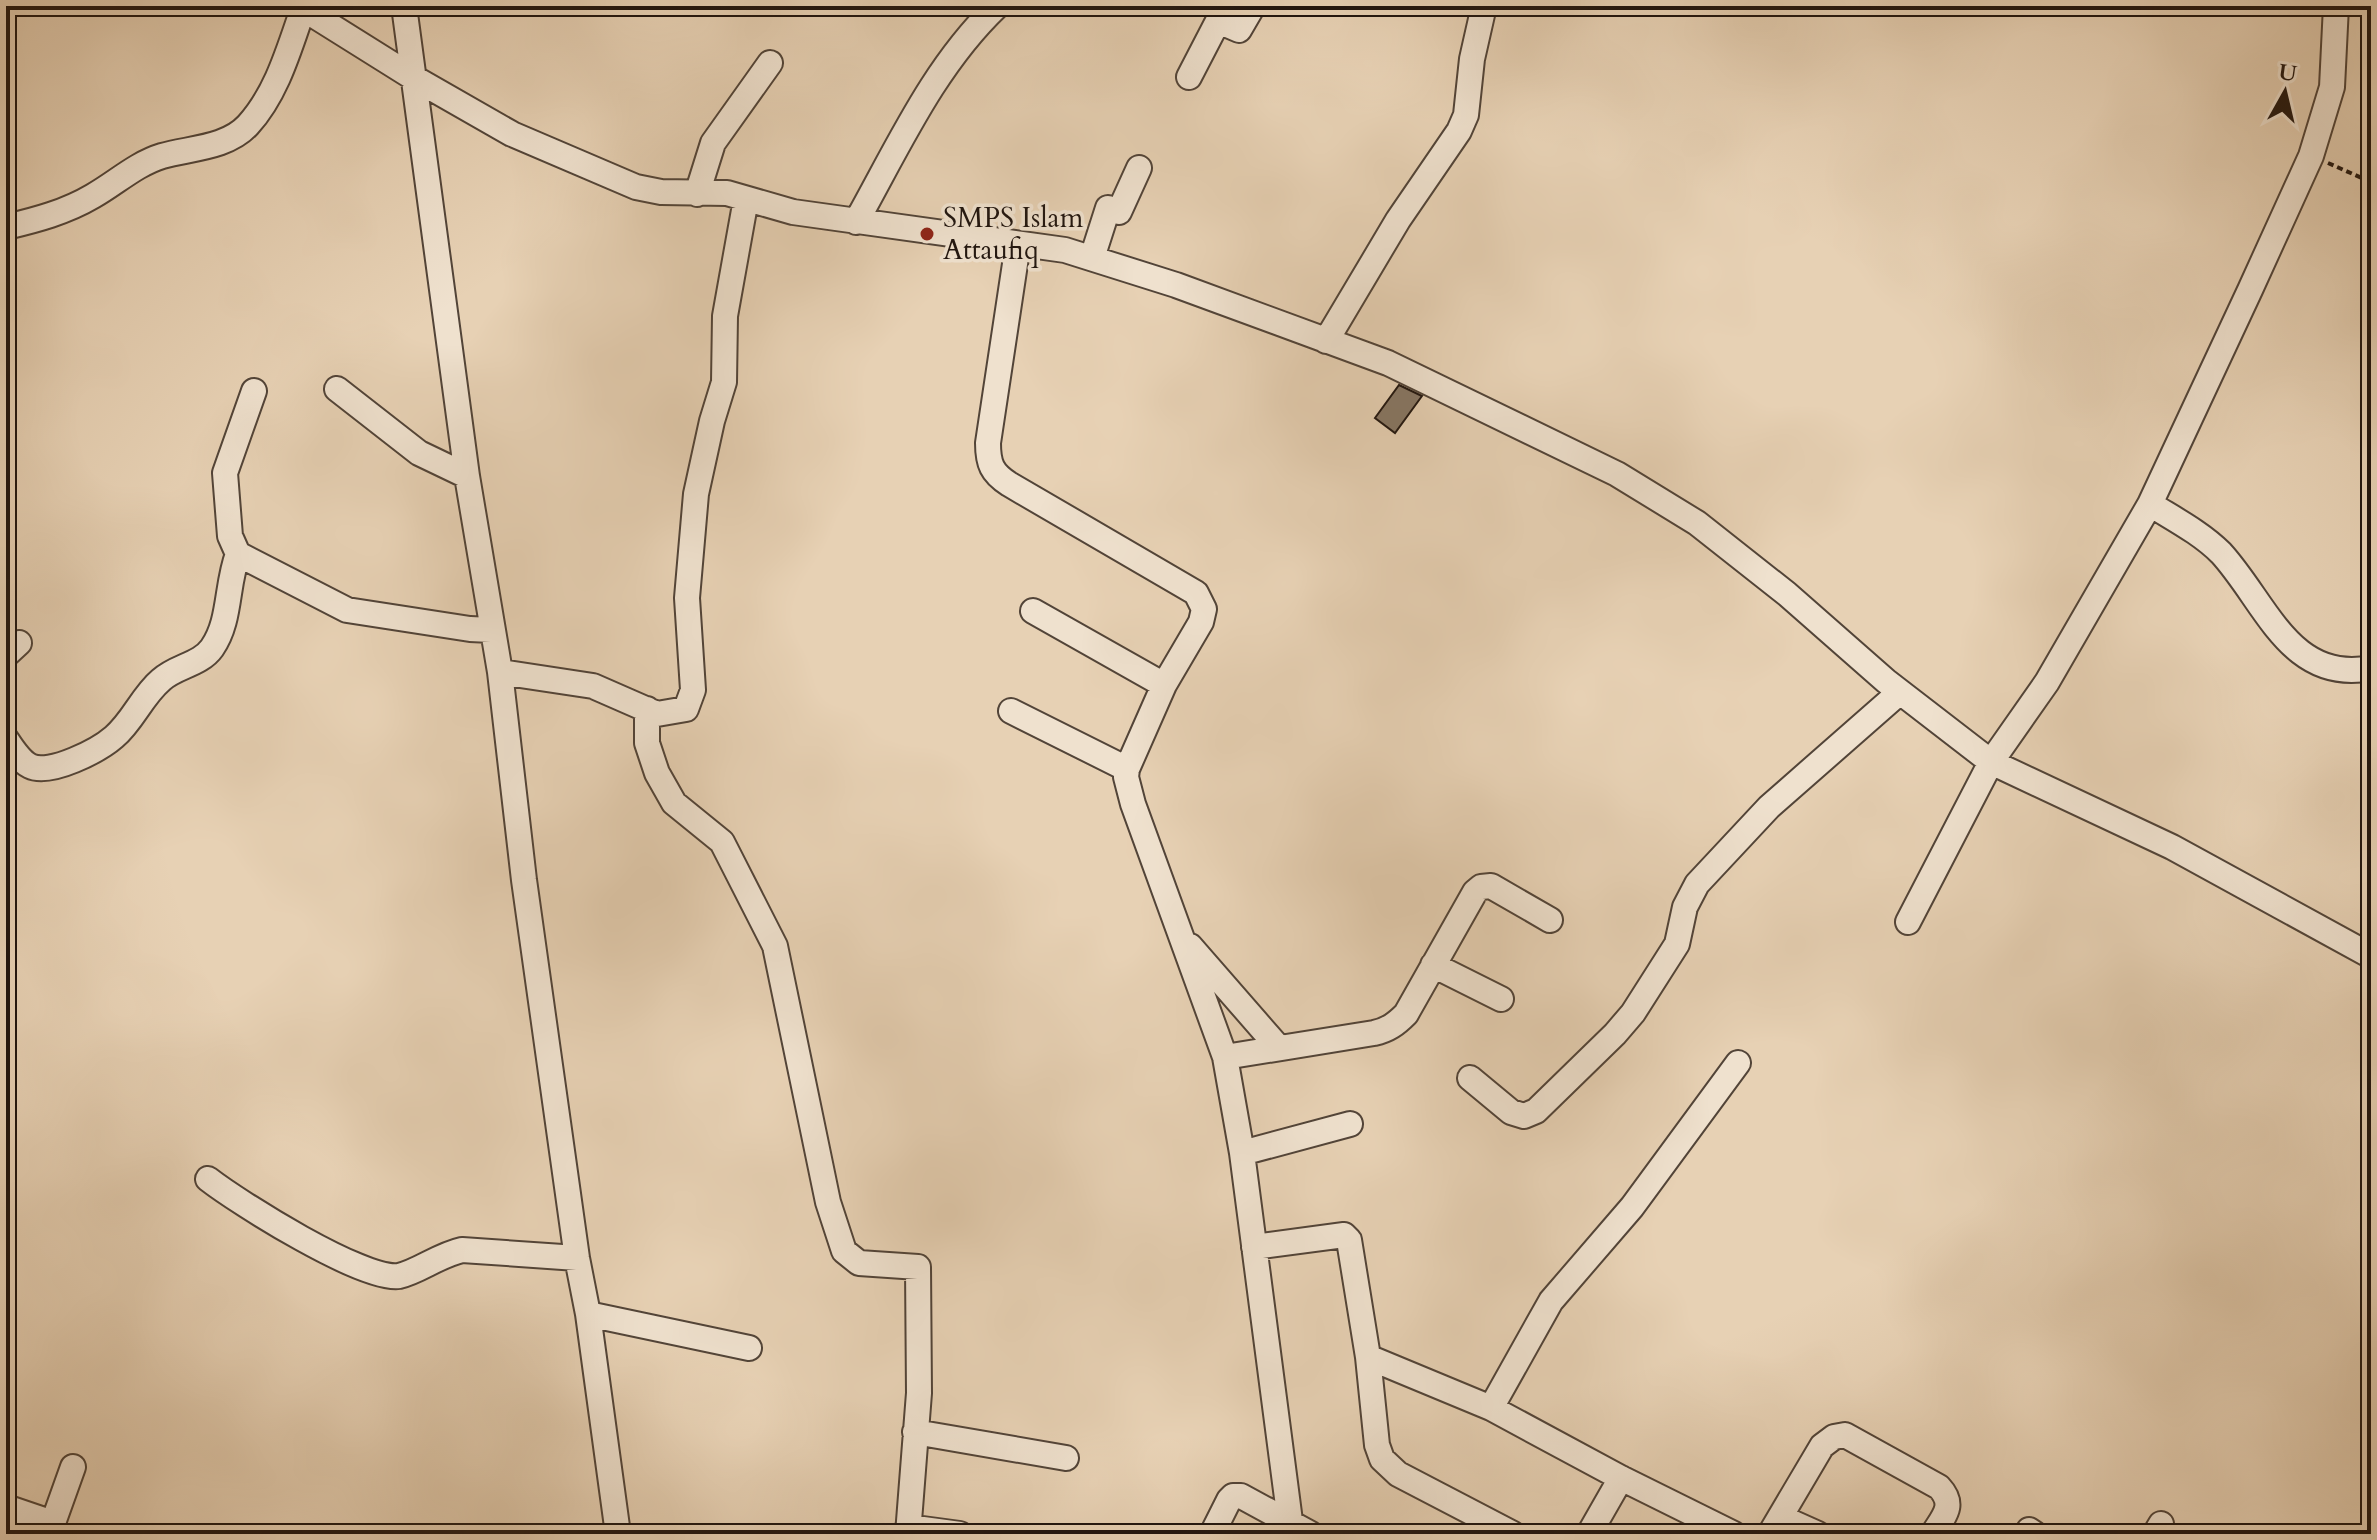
<svg xmlns="http://www.w3.org/2000/svg" width="2377" height="1540" font-family="Cardo,serif">
<rect width="100%" height="100%" fill="#e7d1b4"/>
<filter id="stains"><feTurbulence type="fractalNoise" baseFrequency=".0025" numOctaves="4"/><feColorMatrix values="0 0 0 0 .2 0 0 0 0 .09 0 0 0 0 .02 0 0 0 .5 -.17"/></filter>
<radialGradient id="worn" r=".72"><stop offset=".6" stop-color="#630" stop-opacity="0"/><stop offset="1" stop-color="#630" stop-opacity=".3"/></radialGradient>
<path fill="#877765" stroke="#20150f" stroke-width="2" d="M1399,385l23,11 -27,37 -20,-15z"/>
<g fill="none" stroke-linecap="round" stroke-linejoin="round">
<defs>
<path id="minor" d="M299,6l115,72 98,56 124,53 25,5 66,1 66,19 272,38 111,35 212,78 229,111 80,49 90,71 99,87 105,81 56,-80 103,-178 100,-214 61,-134 21,-69 4,-81
M404,6l63,470 33,196 24,208 53,378 11,56 30,220
M1189,77l29,-56 21,9 14,-24
M697,194l16,-51 57,-80
M856,222c42,-75 78,-156 141,-216
M6,227c30,-7 60,-15 87,-31 23,-13 43,-32 69,-40 28,-8 65,-8 86,-31 29,-32 41,-76 55,-116
M1018,244l-30,199c0,21 4,30 21,41l187,109 8,16 -3,13 -37,63 -37,84 -1,8 7,27 92,253 17,96 48,368
M1092,258l16,-50 11,4 20,-44
M1326,341l72,-121 61,-89 7,-16 6,-56 12,-53
M337,389l82,64 48,23
M254,391l-29,82 5,63 8,18 109,56 123,19 21,1
M2150,504c24,15 51,29 71,49 45,49 69,131 150,115
M1033,611l131,74
M6,655l13,-12
M500,672l93,14 64,28 29,-5 7,-19 -6,-92 9,-104 16,-73 12,-39 1,-66 21,-117
M647,709v34l10,30 17,30 48,39 53,104 53,256 16,49 15,12 59,4 1,126 -11,141
M1011,711l116,58
M6,739c6,9 14,22 24,27 20,10 69,-16 84,-29 19,-16 28,-41 47,-57 15,-14 39,-15 51,-32 19,-27 14,-63 26,-94
M1908,922l83,-160 181,85 199,109
M1190,946l89,102
M1433,965l68,34
M1225,1057l149,-24c14,-3 22,-9 32,-19l69,-122 6,-5 10,-1 59,34
M1470,1078l41,34 13,4 12,-5 79,-77 18,-21 44,-69 8,-37 12,-23 72,-77 131,-115
M1242,1153l108,-29
M208,1179c31,24 155,102 191,97 19,-4 40,-21 63,-26l115,8
M1254,1247l90,-12 5,5 19,117 9,88 5,14 16,15 115,60
M588,1314l161,34
M1368,1357l123,51 130,70 113,56
M1491,1408l60,-107 81,-94 106,-144
M915,1432l151,26
M6,1507l47,16 20,-56
M1780,1517l38,17
M908,1527l52,7
M2029,1530l6,4
M1212,1534l17,-34 4,-4h8l70,38
M1589,1534l32,-56
M1770,1534l52,-88 12,-9 11,-2 94,52c17,18 5,29 -6,47
M2155,1534l6,-10"/>
</defs>
<use href="#minor" stroke="#524438" stroke-width="28"/>
<path stroke="#20150f" stroke-width="4" stroke-dasharray="6 4" stroke-linecap="butt" d="M2328,163l43,19"/>
<use href="#minor" stroke="#efe1ce" stroke-width="24"/>
</g>
<circle fill="#8f2418" stroke="#efe1ce" stroke-width="3" cx="927" cy="234" r="8"/>
<g text-anchor="middle" dominant-baseline="central" stroke-width="7" stroke-linejoin="round" paint-order="stroke">
<g font-size="28" fill="#20150f" stroke="#efe1ce" text-anchor="start">
<text x="943" y="218">SMPS Islam<tspan x="943" dy="32">Attaufiq</tspan></text>
</g>
</g>
<rect width="2377" height="1540" fill="none" stroke="#e7d1b4" stroke-width="32"/>
<rect x="8" y="8" width="2361" height="1524" fill="none" stroke="#20150f" stroke-width="4"/>
<rect x="16" y="16" width="2345" height="1508" fill="none" stroke="#20150f" stroke-width="2"/>
<g transform="translate(2285 92) rotate(8)" stroke="#efe1ce" stroke-width="6" paint-order="stroke">
<path d="M0-6L14 30L0 20L-14 30Z" fill="#20150f"/>
<text y="-12" font-size="22" font-weight="bold" text-anchor="middle" fill="#20150f">U</text>
</g>
<rect width="100%" height="100%" filter="url(#stains)"/>
<rect width="100%" height="100%" fill="url(#worn)"/>
</svg>
